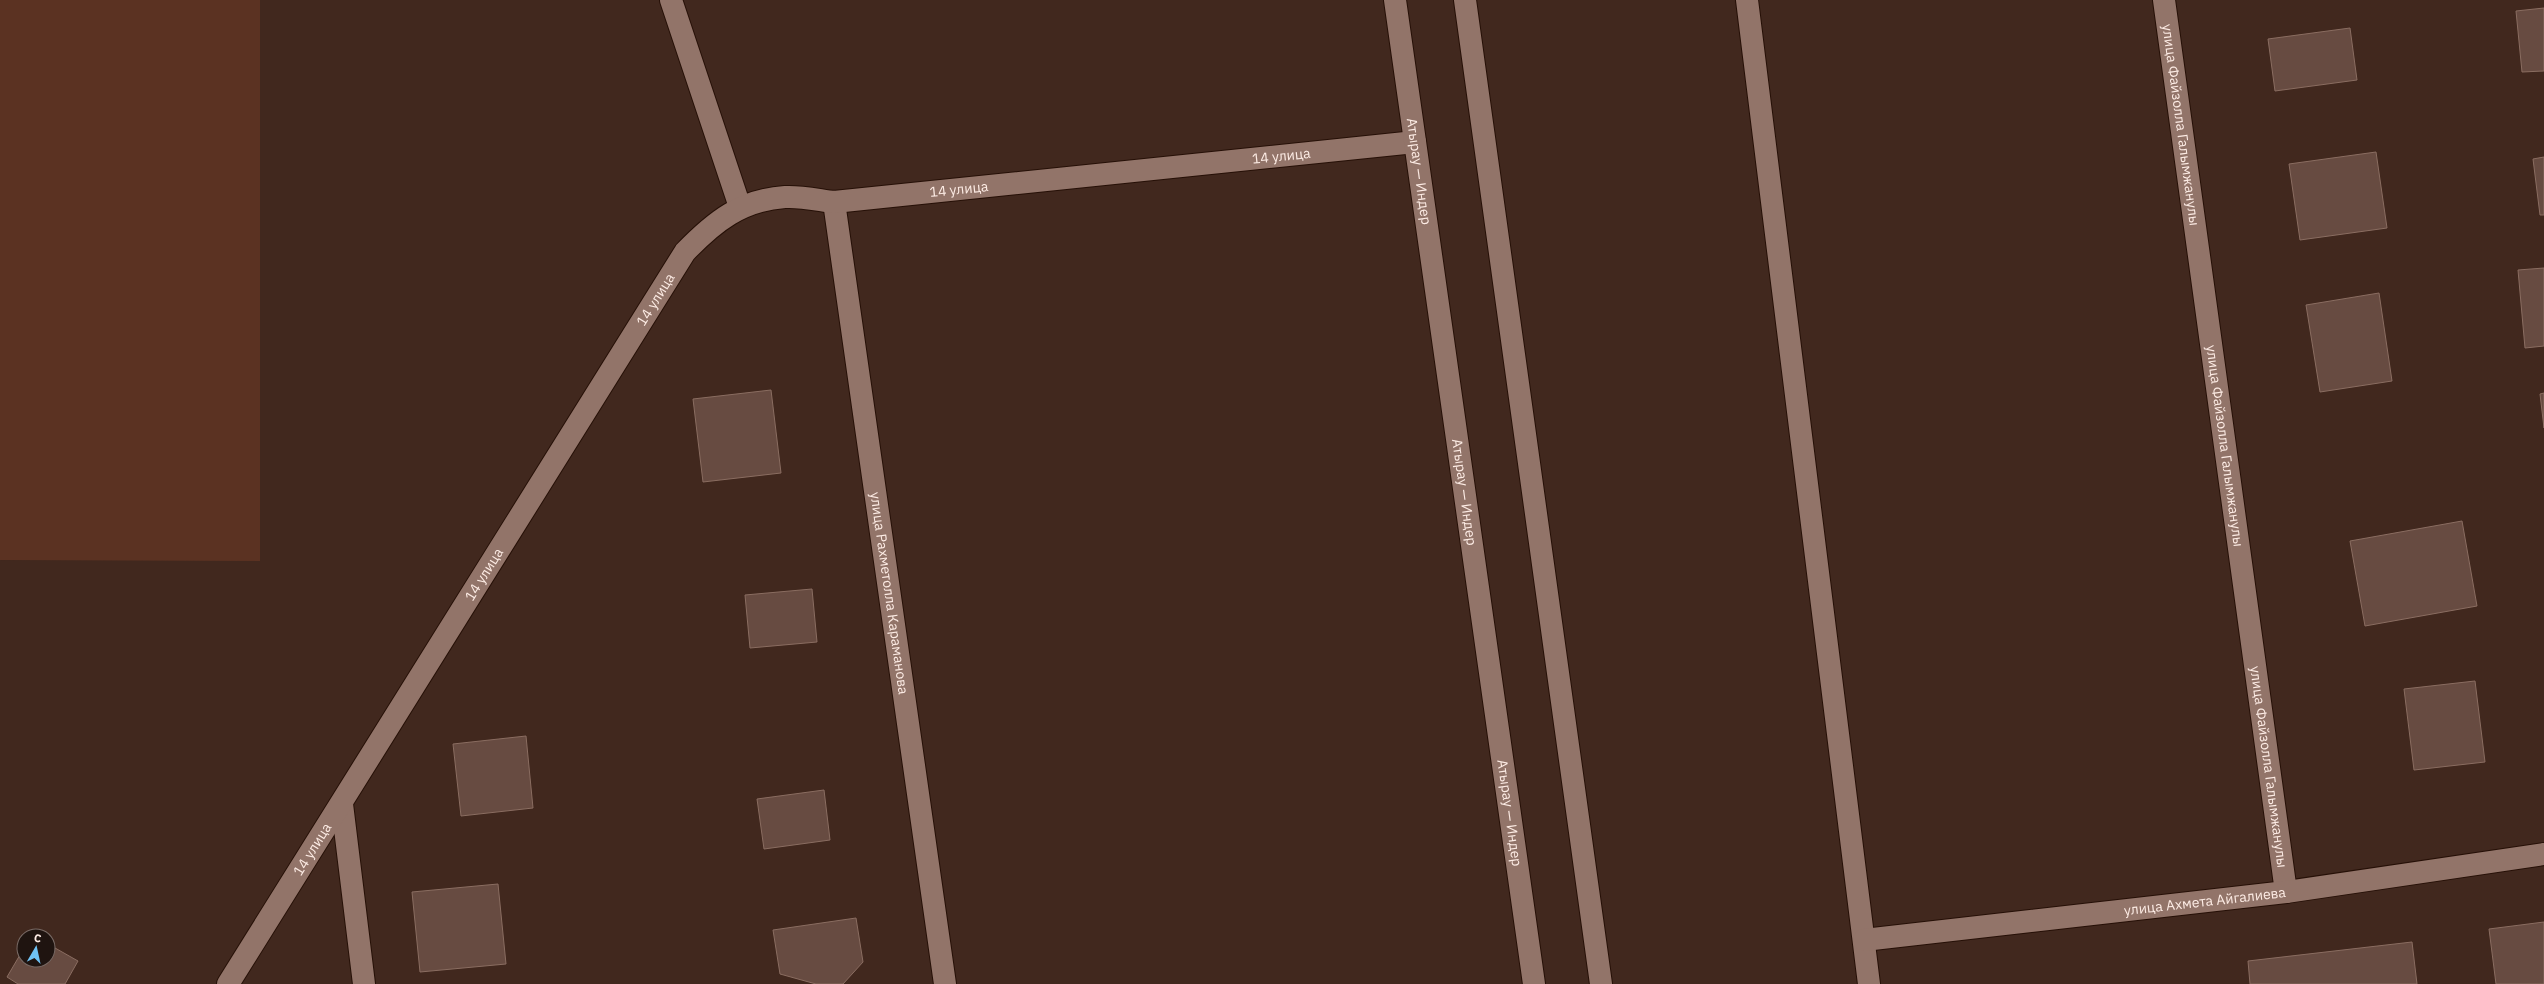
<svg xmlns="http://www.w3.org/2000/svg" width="2544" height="984" font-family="'IBM Plex Sans',sans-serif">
<rect width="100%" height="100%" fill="#41281e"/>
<path fill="#5b3222" d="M0,0h260v561l-260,-1z"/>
<path fill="#674b41" stroke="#8a6d61" d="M2544,8v63l-22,1 -6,-61z
M2350,28l7,52 -82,11 -7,-52z
M2376,152l11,76 -87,12 -11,-76z
M2544,157v58h-4l-7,-56z
M2544,268v78l-19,2 -7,-78z
M2379,293l13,88 -72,11 -14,-87z
M771,390l10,83 -78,9 -10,-83z
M2544,393v35l-4,-34z
M2462,521l15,85 -112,20 -15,-85z
M812,589l5,53 -67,6 -5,-53z
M2475,681l10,81 -71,8 -10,-81z
M526,736l7,72 -72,8 -8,-72z
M824,790l6,50 -66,9 -7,-50z
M498,884l8,80 -86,8 -8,-80z
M856,918l7,44 -20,22h-27l-36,-10 -7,-44z
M2544,922v62h-48l-7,-55z
M2412,942l5,42h-167l-2,-23z
M48,944l30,17 -13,23h-47l-11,-7 17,-29v12h24z"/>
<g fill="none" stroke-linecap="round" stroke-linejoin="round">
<defs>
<g id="minor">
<path d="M671,0l69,207"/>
<path d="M1747,0l122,984"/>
<path id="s1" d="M2164,0l122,892"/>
<path id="s2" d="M834,202l111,782"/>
<path d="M342,804l22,180"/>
<path id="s3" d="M1864,940l422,-48 258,-38"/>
<path id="s4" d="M228,984l457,-732c29,-30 56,-52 100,-55 15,-1 33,3 49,5l581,-60"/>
</g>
<g id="secondary">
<path id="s5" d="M1395,0l139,984"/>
<path d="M1465,0l136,984"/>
</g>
</defs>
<use href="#minor" stroke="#261007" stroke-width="24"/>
<use href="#secondary" stroke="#261007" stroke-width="24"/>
<use href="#minor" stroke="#927469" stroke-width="22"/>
<use href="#secondary" stroke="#927469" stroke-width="22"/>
</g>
<g text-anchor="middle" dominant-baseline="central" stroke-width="4" stroke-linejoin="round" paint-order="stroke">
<g font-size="14" fill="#fdece5" stroke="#1f1410">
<text stroke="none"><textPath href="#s1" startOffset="126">улица Файзолла Галымжанулы</textPath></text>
<text stroke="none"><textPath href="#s4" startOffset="1479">14 улица</textPath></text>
<text stroke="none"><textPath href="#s5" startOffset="173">Атырау — Индер</textPath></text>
<text stroke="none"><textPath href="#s4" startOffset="1155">14 улица</textPath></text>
<text stroke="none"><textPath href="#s4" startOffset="807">14 улица</textPath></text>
<text stroke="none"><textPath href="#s1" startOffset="450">улица Файзолла Галымжанулы</textPath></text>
<text stroke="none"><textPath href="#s5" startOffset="497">Атырау — Индер</textPath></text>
<text stroke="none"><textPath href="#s4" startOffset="483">14 улица</textPath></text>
<text stroke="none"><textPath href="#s2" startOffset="395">улица Рахметолла Караманова</textPath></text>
<text stroke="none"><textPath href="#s1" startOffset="774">улица Файзолла Галымжанулы</textPath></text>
<text stroke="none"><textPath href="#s5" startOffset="821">Атырау — Индер</textPath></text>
<text stroke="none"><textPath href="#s4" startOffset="159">14 улица</textPath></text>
<text stroke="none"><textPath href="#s3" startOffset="343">улица Ахмета Айгалиева</textPath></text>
</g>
</g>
<g transform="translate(36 948) rotate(9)"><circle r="19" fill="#1f1410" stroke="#786a65"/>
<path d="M0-3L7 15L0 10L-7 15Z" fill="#6fc2f4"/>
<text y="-6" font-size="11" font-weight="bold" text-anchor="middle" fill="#fdece5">С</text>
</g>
</svg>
